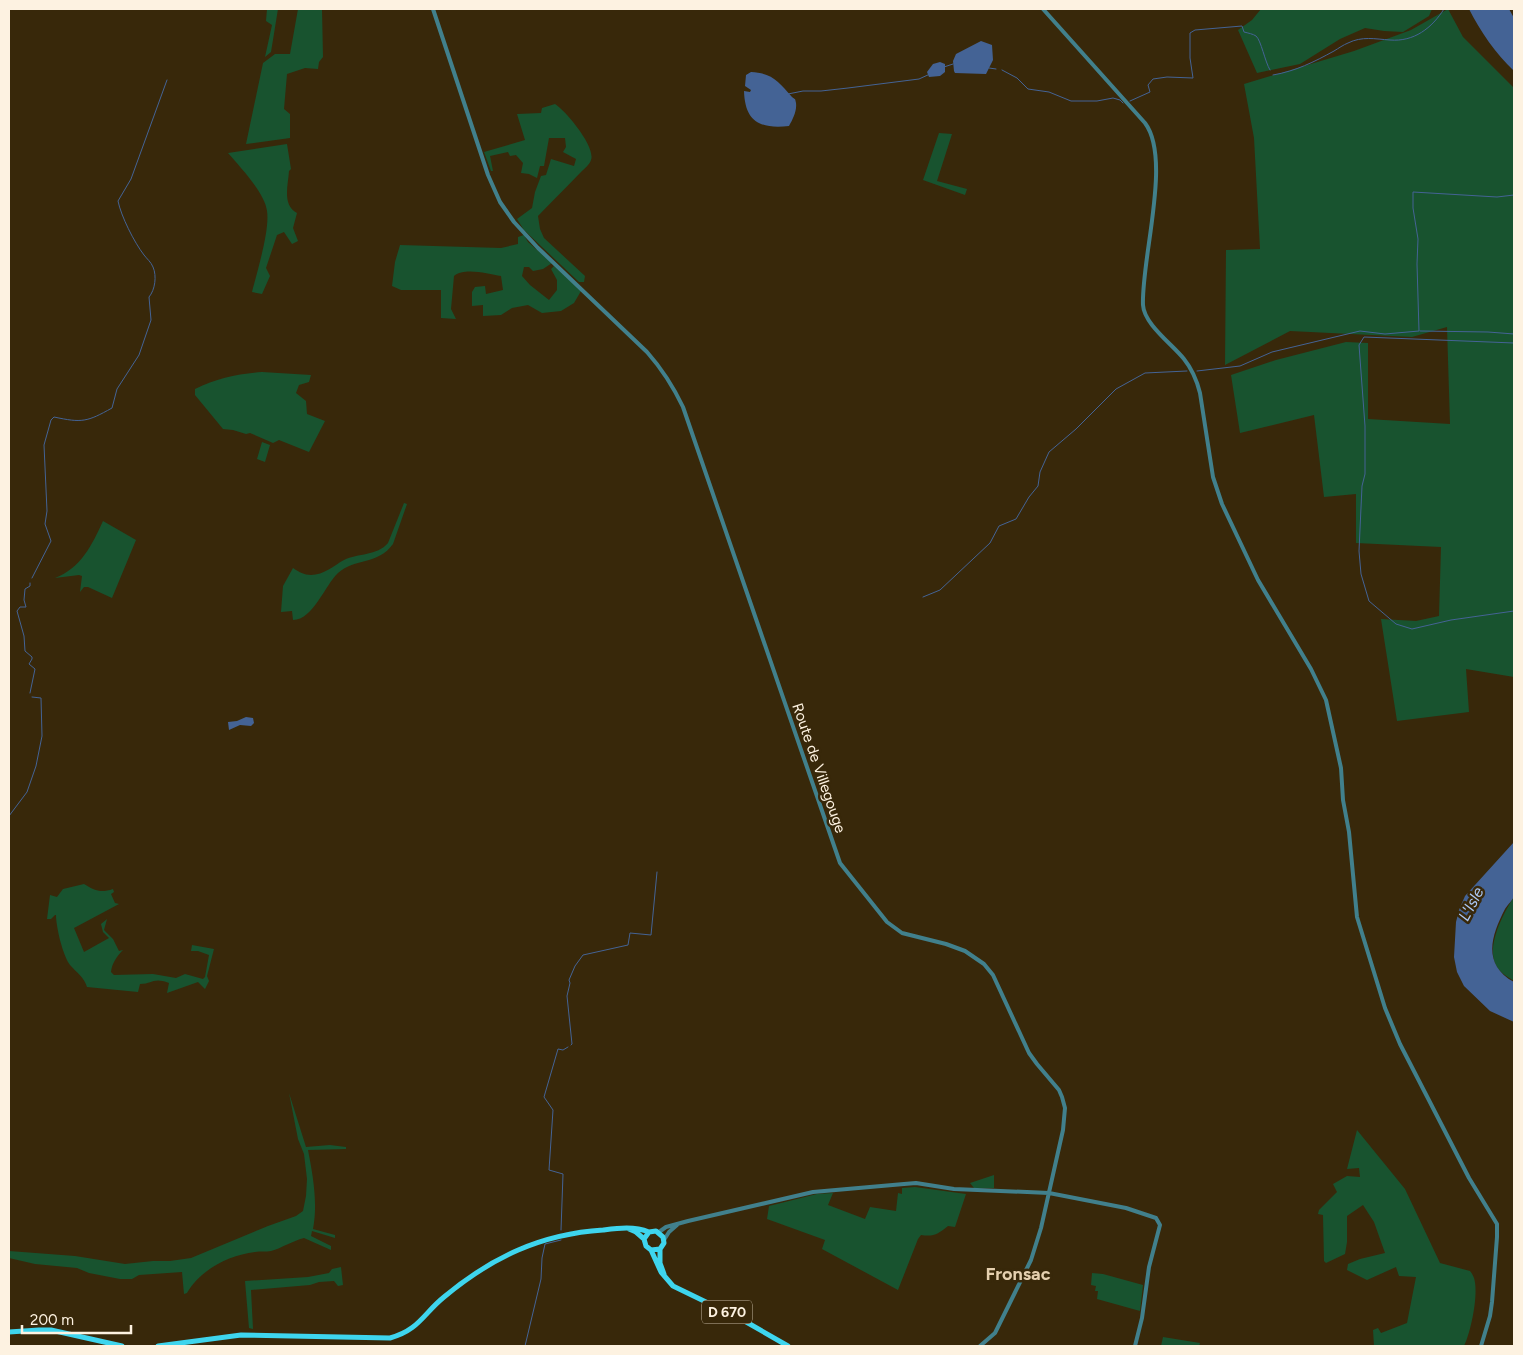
<svg xmlns="http://www.w3.org/2000/svg" width="1523" height="1355" font-family="Figtree,sans-serif">
<rect width="100%" height="100%" fill="#38280a"/>
<path fill="#18532f" d="M267,9h11l-7,43 -6,5 7,-32 -6,-4z
M298,9h24l1,48 -4,5 -1,7 -13,-1 -18,6 -3,35 6,5v24l-44,6 17,-81 12,-9h15z
M1261,9h171l-3,7 -26,16 -19,-1 -19,-3 -25,11 -40,25 -43,9 -19,-43 14,-10z
M1448,9l15,28 51,51v589l-48,-8 3,43 -72,9 -16,-102 35,2 23,-5 2,-69 -85,-4v-49l-32,3 -10,-82 -74,18 -9,-58 45,-15 70,-18 22,1v76l82,5 -3,-97 -35,10 -122,-6 -65,34 1,-115 34,-1 -6,-111 -10,-54 110,-33 57,-21z
M555,104c11,7 41,43 36,56 -1,4 -7,9 -10,12 -14,15 -29,29 -43,44l2,13 4,9 41,38 -1,6h-5l-55,-52 -7,-11 15,-11 3,-16 6,-16 5,-1 5,-16 23,7 2,-7 -13,-7 3,-5 -1,-9h-16l-5,28h-4l-3,12 -8,-4 -8,-1 2,-10 -7,-8 -6,1 -2,-4 -18,4 3,15h-2l-7,-19 41,-12 -8,-26 24,-1 1,-5z
M939,133l13,1 -15,47 30,8 -2,6 -42,-15z
M287,144l4,25 -2,2c-1,15 -7,34 8,42l-4,15 5,13 -6,3 -8,-12 -7,3 -11,33 4,8 -8,18 -10,-2c5,-20 18,-62 15,-81 -2,-18 -27,-44 -39,-58z
M524,235l4,7 24,21 -9,6 -10,2 -4,-4h-5l-2,9 8,9 19,15 8,-10v-10l-6,-11 3,-3 27,25 -7,12 -13,8 -19,2 -14,-8 -16,3 -11,7 -18,1v-11l-11,1v-14l3,-5 10,-1 1,8 17,-4 -2,-14c-13,-2 -36,-9 -47,0l-3,33 5,10 -15,-1v-28h-40l-9,-4 3,-24 5,-17 101,3 17,-4v-7z
M262,372l49,3 -2,7 -10,3 -3,8 10,8 1,13 18,7 -16,31 -30,-12 -6,3 -23,-10 -4,1 -13,-4 -10,-1 -28,-34v-6c22,-11 43,-15 67,-17z
M262,442l8,3 -5,17 -8,-3z
M404,503l3,1 -14,40c-15,21 -38,14 -55,29 -13,12 -25,47 -45,47l-1,-9 -11,1 2,-26 10,-18c6,4 11,7 18,7 13,0 22,-9 33,-15 14,-7 33,-4 44,-17z
M103,521l33,19 -24,58 -24,-11h-4l-4,5 2,-16 -3,-1 -24,3c26,-10 37,-33 48,-57z
M84,884c11,7 17,9 29,5l1,3 -3,2 4,9 4,1 -45,24 10,24 25,-14 -6,-6 -2,-8 6,-5 -3,11 9,9 6,12 4,-1c-6,6 -11,13 -12,22l3,3 39,-1 23,4 9,-4 18,5 2,-2 4,-22 -11,-4h-7l1,-6 22,4 -7,27 2,5 -4,8 -7,-7 -31,11 2,-10c-16,-6 -16,1 -29,1l-2,8 -51,-5c-3,-10 -10,-14 -17,-22 -7,-9 -14,-38 -14,-50h-1l-4,4h-4l3,-24 7,2 6,-8z
M1514,897v84c-8,-5 -16,-10 -19,-18 -8,-19 9,-51 19,-66z
M289,1093l17,54 24,-2 16,2v2l-38,1c5,26 10,53 5,79l22,6v3l-23,-7 -1,5 20,10v4l-27,-12c-12,3 -22,10 -33,13 -5,1 -11,0 -16,1 -26,3 -55,18 -68,41l-3,1 -2,-22 -43,3 -7,4h-12l-31,-6 -12,-5 -42,-4 -26,-6v-7l66,5 50,8 28,-3h17l21,-3 77,-32 28,-10 7,-5 3,-15 1,-17 -3,-25 -6,-15z
M1357,1130l48,59 35,74 30,8c2,2 3,5 4,7 5,15 -3,54 -10,68h-90l-1,-16 5,-2 3,5 26,-10 9,-46 -17,-1 -3,-9 -29,13 -20,-10 1,-6 12,-5 25,-6 -11,-31 -11,-17 -16,11v26l-2,12 -19,9 -2,-2 -1,-46 -5,-1 1,-4 18,-18 -4,-8 14,-8 13,1 -1,-9 -12,1z
M994,1175v13h-20l-4,-5z
M915,1187l51,7 -11,33 -7,-1c-10,8 -14,11 -27,9l-3,4 -20,51 -76,-41 3,-9 -58,-21 2,-13 48,-12 16,-1 -5,12 37,14 5,-12 26,4 2,-18 4,1v-6z
M341,1267l2,18 -5,1 -4,-5 -15,1 -9,3 -59,5 2,39 -4,-1 -4,-47 63,-4 21,-4 3,-4z
M1092,1273l11,1 40,11 -3,26 -43,-12 1,-8h-3l1,-5 -5,-1z
M1163,1337l37,6 -1,3h-38z"/>
<path fill="#446395" d="M1469,9h40l5,9v53c-18,-17 -34,-40 -45,-62z
M981,41l11,4 1,15 -7,14 -31,-1 -1,-2 -1,-10 3,-7z
M940,62l5,2v8l-5,4 -11,1 -2,-5 6,-8z
M751,72c21,1 28,10 41,25 3,3 3,0 4,6 1,8 -3,16 -7,23 -29,3 -44,-4 -45,-35l6,1 1,-2 -6,-4 1,-11z
M246,717l7,1 1,5 -3,3 -11,-1 -11,5 -1,-8 9,-1z
M1514,842c0,10 3,46 0,54 -1,4 -6,8 -9,13 -14,27 -23,55 9,73v40l-24,-11 -26,-25 -7,-14 -3,-15 2,-35 3,-12 6,-14z"/>
<g fill="none" stroke-linecap="round" stroke-linejoin="round">
<path stroke="#446395" stroke-width="1" d="M944,67l9,-3
M989,68l7,1
M1002,70l15,8 11,11 21,3 22,9h26l16,-3 7,2 3,3
M1273,75c23,-4 41,-13 61,-24 5,-3 9,-6 14,-8 14,-7 27,-4 42,-3 24,2 42,-12 54,-31
M788,94l15,-3h18l27,-3 71,-9 11,-5
M1130,101l20,-9 -2,-7 5,-6 14,-2 26,1 -3,-20v-25l5,-3 47,-4 2,6c4,1 9,2 12,4 5,4 9,26 14,34
M1420,331l68,1 26,2
M1514,343l-150,-6 -5,8 6,81v48l-3,12 -3,65 2,23 8,27 27,23 16,5 39,-9 63,-9
M1197,371l43,-5 32,-14 88,-21 25,3 34,-3 -2,-67 1,-25 -5,-31v-16l84,5 17,-2
M32,578l19,-37 -6,-17 2,-13 -3,-66 7,-25 3,-3c28,6 33,5 58,-9l5,-19 22,-34 12,-35 -2,-23c6,-7 8,-21 4,-30 -2,-5 -6,-8 -9,-12 -10,-13 -23,-39 -26,-54l13,-22 36,-99
M923,597l17,-7 50,-47 9,-17 17,-7 13,-22 9,-11 2,-14 9,-20 27,-23 40,-40 29,-16 42,-2
M30,693l5,-24 -6,-5 3,-5v-2l-7,-6 -1,-15 -7,-25 3,-4h6l-2,-7 1,-11 5,-3v-3
M9,816l18,-24 9,-26 6,-30 -1,-38 -9,-1
M571,1045l1,-1 -5,-48 3,-13 -1,-3 6,-14 8,-11 45,-10 2,-12 21,2 6,-63
M561,1230l2,-56 -14,-4 4,-60 -9,-13 14,-48 5,1 5,-3
M525,1346l16,-67 1,-21 3,-14 16,-4"/>
<path stroke="#41808c" stroke-width="4" d="M433,9l55,166 12,27 14,20 24,26 109,104c15,17 26,34 36,55l157,456 47,59 15,11 44,11 19,7 19,13 9,11 36,78 8,11 22,26 3,7 3,11 -2,22 -22,98 -10,32 -36,73 -15,13
M1043,9l102,114c27,36 -4,136 -2,182 1,19 29,39 41,54 8,10 13,22 16,34l13,84 9,27 36,76 53,89 15,31 15,68 2,32 6,32 8,85 28,91 15,36 69,134 28,46v13l-5,65 -2,14 -9,30
M659,1232l7,-5 22,-6 125,-29 91,-8 12,-1 38,6 95,4 77,15 30,10 4,7 -11,42 -7,51 -7,28
M664,1240l5,-8 8,-7"/>
<path stroke="#3ed5ee" stroke-width="5" d="M629,1229l7,3 8,7 2,7 5,4 9,-1 4,-6 -1,-6 -7,-6 -7,1 -5,7
M660,1249v14l4,11
M651,1250l10,22 12,14 68,33 47,27
M9,1332l30,-2h12l71,16
M158,1346l83,-11 149,3c29,-8 33,-24 54,-41 48,-40 97,-63 159,-67 16,-2 31,-4 46,2"/>
</g>
<g text-anchor="middle" dominant-baseline="central" stroke-width="5" stroke-linejoin="round" paint-order="stroke">
<rect fill="#38280a" stroke="#c2b5a0" stroke-width="1" x="702" y="1300.5" width="50" height="23" rx="4"/>
<g font-size="14" font-weight="bold" fill="#fdf2e1">
<text x="727" y="1312">D 670</text>
</g>
<g font-size="15" fill="#fdf2e1" stroke="#38280a">
<text transform="translate(819 768) rotate(71)">Route de Villegouge</text>
</g>
<g font-size="16" font-style="italic" fill="#abc8f5" stroke="#38280a">
<text transform="translate(1471 904) rotate(-62)">L'Isle</text>
</g>
<g font-size="18" font-weight="bold" fill="#e5d0af" stroke="#38280a">
<text x="1018" y="1274">Fronsac</text>
</g>
</g>
<rect width="1523" height="1355" fill="none" stroke="#fdf2e1" stroke-width="20"/>
<path d="M22 1325v8h109v-8" fill="none" stroke="#fdf2e1" stroke-width="2.5"/>
<text x="30" y="1325" font-size="15" fill="#fdf2e1" stroke="#38280a" stroke-width="4" paint-order="stroke">200 m</text>
</svg>
